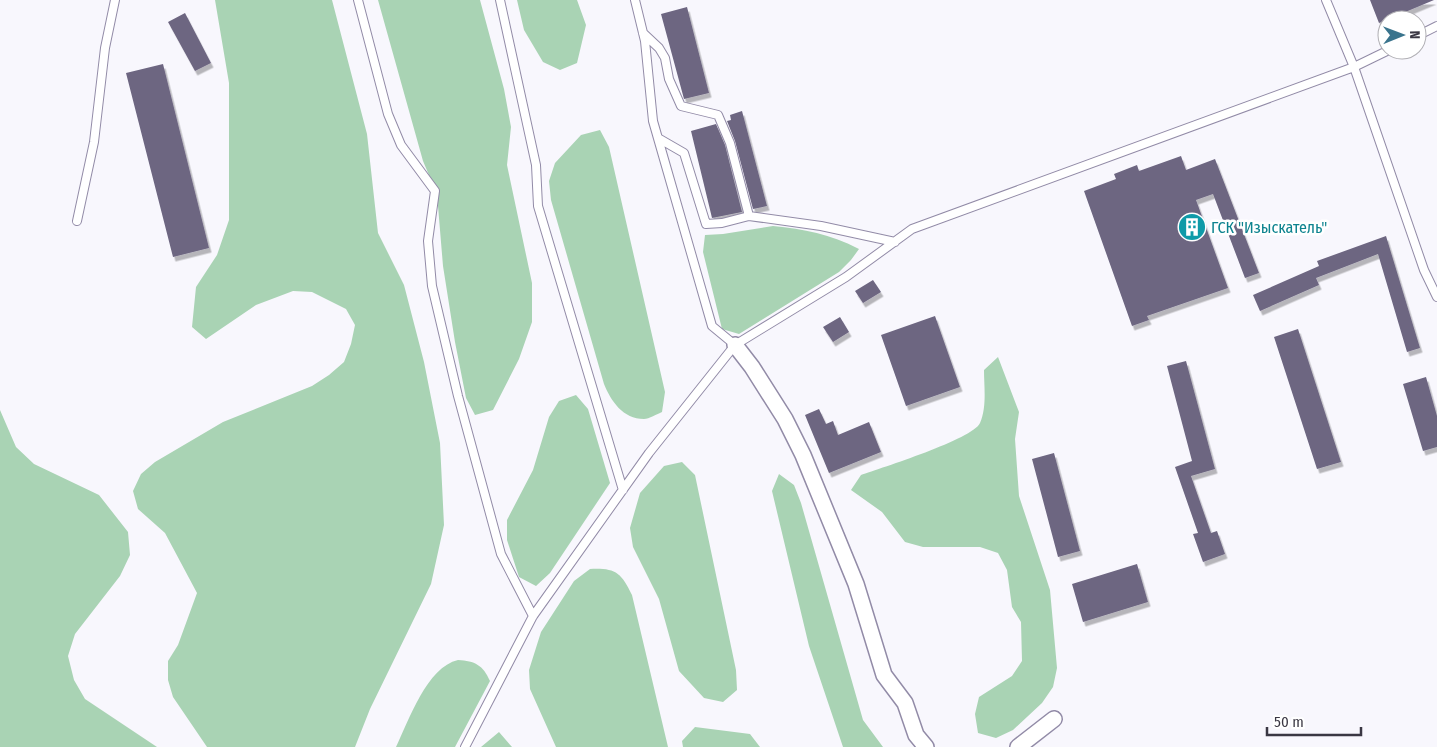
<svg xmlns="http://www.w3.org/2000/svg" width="1437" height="747" font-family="'Fira Sans Condensed',sans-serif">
<defs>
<filter id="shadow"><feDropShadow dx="2.5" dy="4.5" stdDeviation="0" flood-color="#0004"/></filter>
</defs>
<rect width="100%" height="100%" fill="#f8f7fd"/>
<path fill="#a9d3b4" d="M215,0h117l35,134 11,99 26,52 20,77 16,81 4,82 -13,59 -61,125 -15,38h-148l-34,-50 -5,-17v-19l10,-16 19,-52 -32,-60 -27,-24 -5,-18 8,-17 14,-12 68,-40 89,-36 17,-11 15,-13 7,-18 4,-19 -9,-16 -34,-17 -19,-1 -37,14 -50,34 -14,-12 4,-40 21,-32 12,-35v-137z
M378,0h102l24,89 7,38 -4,38 25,118v39l-13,37 -26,51 -18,5 -9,-17 -11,-56 -12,-76 -6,-72 -14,-33z
M517,0h60l9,25 -9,38 -17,7 -17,-8 -19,-32z
M600,130l9,17 56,245 -3,20c-5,2 -13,7 -18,7 -21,0 -33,-18 -40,-35l-53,-184 -2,-19 6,-18 26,-28z
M773,226c31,3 57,8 86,23l-8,11 -12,12 -100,62 -17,-5 -19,-77 2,-17 18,-1z
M998,357l21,55 -4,27 4,57 31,94 7,78 -4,19 -11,16 -29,27 -17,8 -18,-5 -3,-19 4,-17 33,-21 10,-15 -1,-39 -9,-15 -5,-37 -9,-17 -18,-6h-57l-18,-5 -23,-30 -31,-22 10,-15c20,-7 112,-36 119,-52 7,-16 4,-36 4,-53z
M576,395l12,14 22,74 -60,90 -14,13 -17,-9 -12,-37v-20l26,-50 16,-53 10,-16z
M0,410l16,37 18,17 65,31 29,37 2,23 -10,21 -45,58 -7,22 6,24 11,19 72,48h-157z
M682,462l13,13 41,195 1,20 -14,12 -19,-4 -25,-27 -20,-72 -26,-52 -3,-19 10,-35 24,-27z
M779,474l15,11 7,18 62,217 20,27h-40l-34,-101 -37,-155z
M590,569c25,-1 31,3 42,26l36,152h-112l-26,-58 -1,-19 12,-38 33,-51z
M458,660c17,1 25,5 32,21l-35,66h-59c13,-27 31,-80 62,-87z
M695,727l55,7 10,13h-77l-1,-6z
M499,732l13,15h-31z"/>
<path fill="#6d6681" filter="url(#shadow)" d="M1370,0h64l-55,23z
M687,7l22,86 -25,6 -23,-85z
M185,13l26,50 -16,8 -27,-49z
M163,64l46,184 -36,9 -47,-184z
M742,111l25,95 -14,3 -18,-68 -8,-20 4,-1 -1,-5z
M716,124l9,21 17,67 -30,6 -21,-87z
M1181,156l5,14 29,-11 44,114 -14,5 -32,-84 -17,6 32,88 -81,28 2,4 -17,6 -48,-135 32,-12 -2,-5 23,-9 2,6z
M1386,236l34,112 -13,4 -29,-98 -62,24 3,7 -59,26 -7,-16 66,-29 -2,-5z
M873,280l8,12 -18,11 -8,-12z
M935,316l25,71 -54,19 -25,-71z
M840,317l9,15 -16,10 -10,-15z
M1298,329l43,133 -24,7 -43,-132z
M1186,361l29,108 -24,7 20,57 6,-2 8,23 -22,8 -10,-28 5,-1 -23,-66 17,-6 -25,-95z
M1426,377l11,39v31l-14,4 -20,-67z
M819,409l7,15 7,-3 5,14 31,-13 12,30 -52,21 -24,-58z
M1054,453l26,98 -22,6 -26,-98z
M1137,564l11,38 -65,20 -11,-38z"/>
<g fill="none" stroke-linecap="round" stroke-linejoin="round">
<defs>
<path id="service" d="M358,0l30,114 13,31 34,46 -7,50 4,45 26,110 43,158 32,62
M500,0l36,165 2,41 85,284
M635,0l10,41 8,80 59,205 23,19
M1326,0l28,67 35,-17
M643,33l16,15 6,10 4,21 12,27 37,9 12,28 19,73 72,10 74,16
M1417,36l20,-10
M658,138l26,15 22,71 16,-1 27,-7
M77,221l17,-79 11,-94 10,-48
M465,747l68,-131 116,-163 86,-108 111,-68 66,-48 442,-162 70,203 13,27"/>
<path id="minor" d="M735,345l17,22 33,52 18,36 53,129 28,91 21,28 11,32 10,12
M1018,747l36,-28"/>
</defs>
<use href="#service" stroke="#928ba7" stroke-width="10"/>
<use href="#minor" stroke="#928ba7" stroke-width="18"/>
<use href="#service" stroke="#fff" stroke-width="8"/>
<use href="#minor" stroke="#fff" stroke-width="15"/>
</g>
<defs>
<symbol id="building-disc" viewBox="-11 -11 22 22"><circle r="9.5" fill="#0f9aa8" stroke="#fff"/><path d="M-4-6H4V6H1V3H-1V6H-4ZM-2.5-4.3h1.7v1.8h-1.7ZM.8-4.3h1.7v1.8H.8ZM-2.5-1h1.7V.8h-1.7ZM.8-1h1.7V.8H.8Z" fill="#fff"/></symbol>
</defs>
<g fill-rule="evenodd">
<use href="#building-disc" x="1176" y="211" width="32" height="32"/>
</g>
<g text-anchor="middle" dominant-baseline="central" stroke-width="5" stroke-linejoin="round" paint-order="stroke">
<g font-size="16" fill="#0d838f" stroke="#fff" text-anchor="start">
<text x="1211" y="227">ГСК "Изыскатель"</text>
</g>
</g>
<g transform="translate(1402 35) rotate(89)"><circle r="24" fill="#ffffff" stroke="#b0afb4"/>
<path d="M0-4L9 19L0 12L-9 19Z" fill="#3a748d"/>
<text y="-8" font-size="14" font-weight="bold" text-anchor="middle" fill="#3a3743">N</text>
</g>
<path d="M1267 727v8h94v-8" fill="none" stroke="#3a3743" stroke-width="2.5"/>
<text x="1274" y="727" font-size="15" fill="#3a3743" stroke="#ffffff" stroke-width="4" paint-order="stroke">50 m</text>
</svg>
